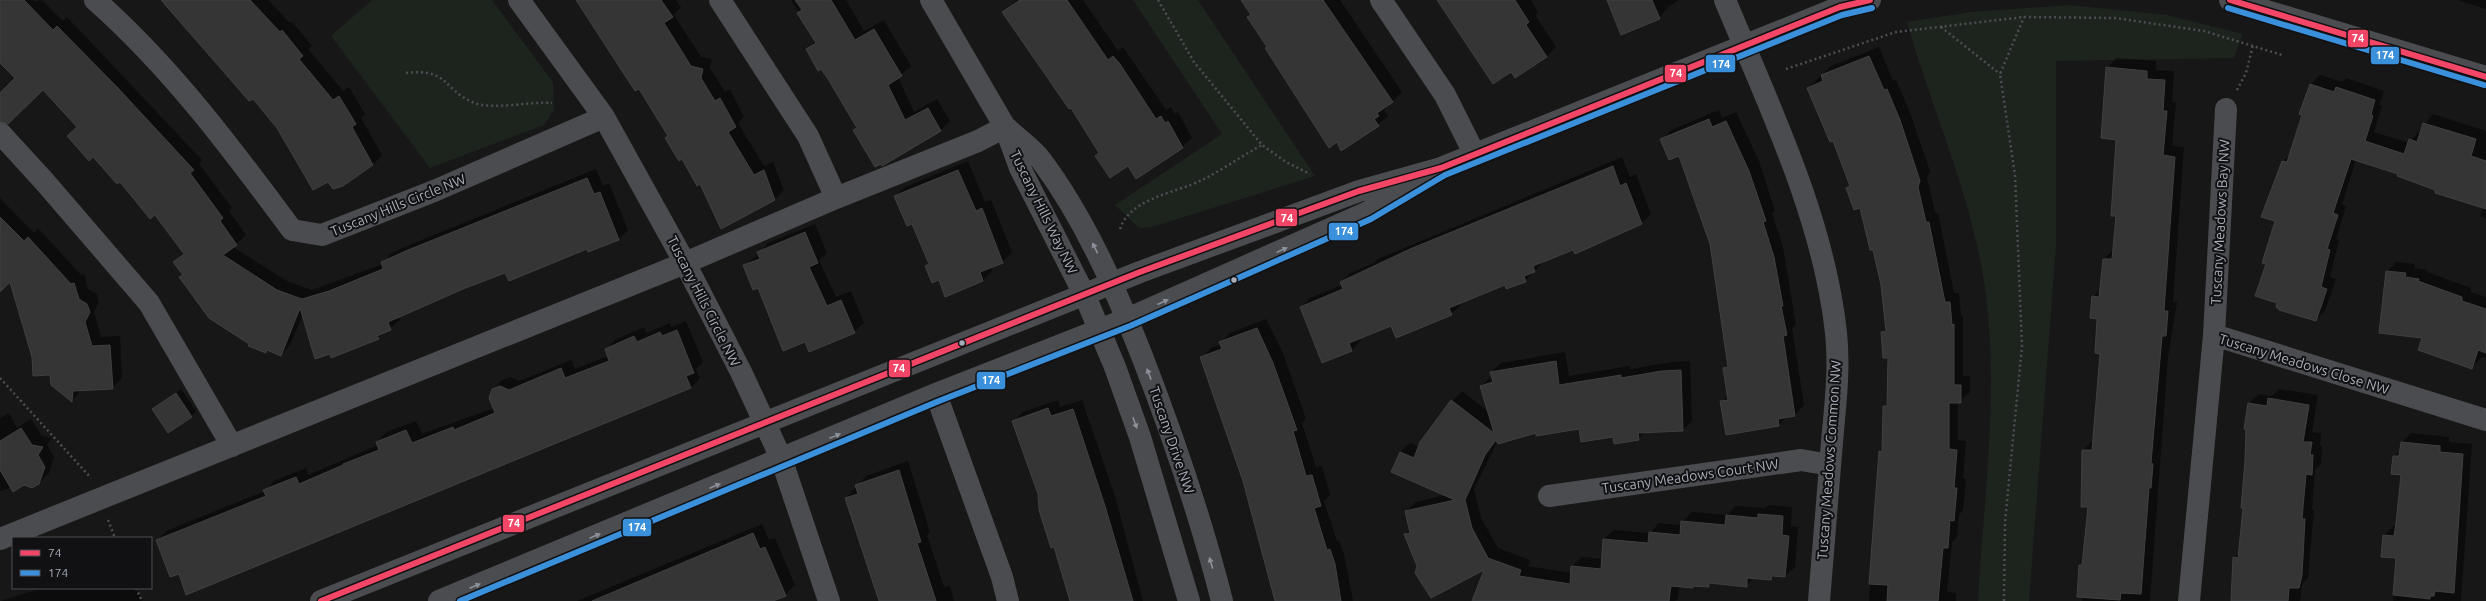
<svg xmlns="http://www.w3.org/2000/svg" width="2486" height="601" font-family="Ubuntu,sans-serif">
<rect width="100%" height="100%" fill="#171717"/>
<path fill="#1d241e" d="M372,0h120l61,82 1,28 -10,15 -114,43 -99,-132z
M1133,0h65l117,176 -163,51 -13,1 -24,-23 107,-71z
M2069,5l98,10 76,19 -9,24 -178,3v185l-27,355h-51c6,-111 24,-227 3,-337 -16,-84 -51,-160 -74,-242l64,-10z"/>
<path fill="#0007" d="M0,0h33l2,2 7,-2 21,21 4,-4 135,143 -3,4 33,44 -3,3 17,24 -13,12 54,34 25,9 71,-26 8,-11 28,-12 177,-72 7,17 6,-3 19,47 -9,9 -113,33 -44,17 -63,28 1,3 -22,18 -75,-24 -13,31 -9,10 -13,-5 -3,2 -15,-8 -70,-67 3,-3 -9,-12 10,-10 -28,-39 -113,-124 -43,25v-20l16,-16 -16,-16z
M159,0h109l22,23 2,-1 20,24 -4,3 35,42 6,-4 16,27 -4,4 21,37 -9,10 -44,15 -166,-179z
M581,0h95l5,7 -7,8 27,42 11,2 -2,9 15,24 5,-3 14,28 -6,6 26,43 9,-4 11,28 -9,9 -53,29 -22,-46z
M791,0h55l18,31 20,-11 27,46 -13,11 16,35 23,-13 13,22 -10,10 -86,-1 3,-3 -28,-48 -22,-30 9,-9z
M1017,0h66l35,51 5,-4 43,63 5,-3 4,7 3,-2 14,26 -10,9 -54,18 -57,-58 -68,-95z
M1247,0h93l62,92 -18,18 4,6 -10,9 -37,25 -3,-9 -90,-124 3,-3z
M1439,0h92l7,12 -3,3 21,32 -9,9 -32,21z
M1608,0h71l-11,7 -9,11z
M2457,0h29v9z
M1879,47l14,34 3,-1 13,30 21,61 -3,6 8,36h3l16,80h5l2,23 2,-1v61h7v16l-12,10v38l8,1 -3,37 3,1 -3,31 -4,5 -2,22 -5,5 -5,50 9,1v8h-87l11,-149 3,-3 1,-42 4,-5 1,-46 -7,-24 5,-4 -5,-43 -8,-37 -13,-41 -13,-19 3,-3 -18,-45 -25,-52 23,-22z
M2116,58l40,3v9l18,1 -2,31h4l-4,44 12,1 -11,155h4l-9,55 -18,244h-68l-2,-36 4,-4 5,-55 -5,-37h-2l1,-19 10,-10 8,-87 -3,-35 -5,-21 7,-8 4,-30 9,-9 4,-35v-76l-10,-71z
M2320,75l22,7 4,-4 38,13 -5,14 3,1 -8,26 35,11 24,-29 53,17v88l-6,-3 3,-9 -84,-33 -43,-14 -14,44 4,2 -10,33 3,1 -9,37 6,2 -11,32 -9,9 -38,-18 -11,-39 10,-42 6,-60 8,-7 20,-70z
M1719,110l3,8 14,-6 23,49 16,50 -3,2 11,34 13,78 -4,3 12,77 -9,10 -8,1 -8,9 -58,-23 8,-7 -5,-27 5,-4 -18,-120 -32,-89 -17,-15 9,-10z
M1622,157l8,20 6,-3 15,40 -9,9 -67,29 -1,-3 -30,12 -19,20 -20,3 -45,19 1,2 -10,9 -59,10 -32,13 1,3 -9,10 -29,11 -22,-54 9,-9 32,-13 -1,-3 9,-9 24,-10 4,-4z
M968,161l17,41 6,-2 21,52 -10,10 -11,5 1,4 -9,9 -37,15 -7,-16 -13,-13 3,-3 -17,-40 -17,-27 10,-9z
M0,198l34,35 4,-5 43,47 3,-1 4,15 9,5 2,8 -5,10 7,25 19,-1 2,42 -10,10 -30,1 -10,12 -20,-17 -1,-10 -18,-17 -22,-77 -11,10z
M815,224l12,29 -8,7 17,37 15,-6 13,32 -10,9 -48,9 -48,-55 -14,-21 15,-11 9,-11z
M2396,262l19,2 -1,4 14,2 -1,2 44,16v4l15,5v61l-4,-1 -10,10 -49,-30 -36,-65z
M1266,319l17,34 23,66 -4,4 14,44 6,-1 8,29 -6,6 13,40h2l5,13 9,47h-76l-33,-120 -42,-124 9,-9 10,-4 9,-11z
M686,321l17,41 -7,7 4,9 -9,10 -511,185 -23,-32 9,-10 99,-40 9,-10 32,-13 2,7 70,-30 -1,-3 9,-10 30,-11 6,13 72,-26 -1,-18 9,-10 8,-3 9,4 52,-21 4,9 33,-13 -2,-7 9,-9 29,-13 2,6 24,-10 1,4z
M1565,352l4,24 61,-10v3l42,-7 18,-1 2,60 -9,9 -38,2 -6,7 -59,-11 -44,4 -38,8 -24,49 7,29 17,30 32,12 -2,6 44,7v-7l10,-9 21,2 1,-20 10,-9 36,3 9,-10 23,2v-3l10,-10 35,3 9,-9 29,2 4,-3 23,2 -1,19 7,1 -3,40 -10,9 -10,-1 -4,4 -17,-1 -8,8 -34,-3 -3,3h-30l-1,13 -3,2h-202l13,-34 -68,-1 -13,-32 5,-5 -4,-18 10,-9 30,-7 -46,-43 10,-9 9,4 33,-46 10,-10 27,21 -8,-26 11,-10 -1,-4 10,-9z
M181,389l15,22 -5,5 -38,-7z
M2279,389l39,6 -6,37 9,1 -1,13h2l-1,18 -6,6 -3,40h2l-6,68 -6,6 -2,17h-68l2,-43 6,-6 4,-45 3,-78 -2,-1 4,-25 10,-9 13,2z
M1058,400l2,7 22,-7 33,96 28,105h-72l-32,-107 -25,-73 9,-9z
M9,413l8,15 14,-9 11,17 10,2 -5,7 7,12 -5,16 -10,10 -15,1 -24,7v-73z
M2411,433l38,4v5l23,2 -11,157h-68l4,-43 -13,-23 10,-9h3l5,-52 -8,-18 7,-6 1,-7z
M908,461l22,71 -3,3 17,52 6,-1 4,15h-75l-33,-103 20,-22z
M762,524l7,16 6,-2 20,47 -10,10 -15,6h-193z
M42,588h95l5,13h-141z"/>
<path fill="#353536" stroke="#3f4043" d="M0,0h24l29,30 4,-4 60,61 77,83 -4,3 33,45 -3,3 17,24 -14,10 54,35 25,9 27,-8 54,-22 -2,-7 27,-12 179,-72 7,16 6,-2 19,48 -31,12 -1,-3 -78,32 -4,-8 -42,16 -75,33 3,8 -14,6 2,3 -48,19 -1,-4 -15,5 -15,-51 -19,48 -14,-6 -1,3 -18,-7 1,-2 -40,-26 -30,-41 4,-2 -10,-13 11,-8 -29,-39 -5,4 -30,-37 -3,2 -24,-27 -4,4 -22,-25 10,-9 -34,-37 -35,34 -8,-3v-28l15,-15 -15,-15z
M161,0h89l30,32 2,-2 21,26 -4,3 34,41 6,-4 17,28 -4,3 21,38 -30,21 -10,3 -5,-7 -15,8 -36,-62 -24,-29 -4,2z
M576,0h85l12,17 -9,6 27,43 12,3 -2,9 14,23 5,-3 16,29 -8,5 26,43 10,-5 11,30 -54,29 -21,-45 -3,2 -15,-27 -3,2 -14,-23 3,-2 -29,-47 -4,2z
M795,0h36l24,40 19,-11 28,47 -14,9 17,35 23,-12 13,23 -59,35 -1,-2 -6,3 -22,-37 4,-2 -29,-49 -7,-10 -3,2 -12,-22 10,-6 -19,-30 5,-3z
M1020,0h47l41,60 5,-4 7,8 36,55 5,-3 4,7 3,-2 15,27 -47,31 -8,-13 -18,12 -15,-22 4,-3 -28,-45 -2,1 -67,-97z
M1241,0h82l70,102 -16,11 2,3 -5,3 5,7 -38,25 -4,-9 -8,6 -64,-100 2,-1 -20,-30 4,-2z
M1437,0h78l14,22 -3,3 21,32 -32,21 -4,-6 -18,12z
M1607,0h45l8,19 -39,16z
M1869,56l15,34 3,-1 13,31 20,61 -2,6 8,35h3l16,80h5l2,23 2,-1v61h7v18h-12v46l8,1 -3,38h3l-3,33 -4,-1 -2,28h-5l-5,53h-51l1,-16 -19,-1 10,-133 3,1 1,-46h4l1,-48h-5l-2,-26 5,-1 -5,-46 -8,-35h-3l-10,-42 -6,2 -8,-22 4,-2 -17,-45 -3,1 -23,-54 16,-7 -2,-6z
M2106,67l41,4v8l18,1 -2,31h4l-4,44 12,2 -11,154h4l-2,25h-4l-11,127 2,1 -2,24h-2l-8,106 -20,-1 -1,7 -43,-3 2,-32h3l6,-58h-7l1,-57h10l8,-96 -5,-1 2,-34 -7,-1 2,-22 7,1 4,-38h9l4,-43h-5l5,-76 -15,-2z
M2310,84l24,8 2,-5 39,13 -4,14 2,2 -8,25 39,13 5,-15 8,3 6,-19 53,16 -5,17 15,5v48l-51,-16v-3l-38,-14 1,-2 -47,-15 -18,54 5,2 -11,34 3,1 -9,37 6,2 -11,32 -37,-11 -3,-3 1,-4 -22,-7 11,-32 -4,-1 13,-42 -14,-4 21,-56 5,1 15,-47 -3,-1z
M1709,119l3,8 14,-6 23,50 17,50 -3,1 11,35 9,49h-2l6,29 -4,1 12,80 -17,3 1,7 -53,9 -6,-34 8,-1 -5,-32 5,-1 -18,-123 -31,-88 -10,4 -9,-21z
M1613,166l7,20 6,-3 16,41 -67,30 -2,-4 -40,16 2,6 -11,4 2,6 -20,7 -1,-4 -56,23 3,7 -56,23 -5,-12 -42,17 3,8 -30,12 -22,-56 43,-18 -3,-7 70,-33z
M958,170l18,41 6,-3 21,55 -23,9 3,9 -38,16 -6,-17 -7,3 -7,-17 4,-2 -17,-40 -5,2 -13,-30z
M0,217l24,24 4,-4 43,47 3,-1 5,16 8,5 3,8 -5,10 7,24 18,-1 3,44 -40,2 -1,11 -21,-17 -1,-10 -17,1 -1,-19 -22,-75 -10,10z
M805,232l13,31 -9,4 18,39 14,-6 14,33 -46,19 -4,-10 -22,9 -25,-63 -5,2 -10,-25 17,-6 -3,-7z
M2386,271l20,2 -1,4 14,2 -1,2 44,16v4l24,8v44l-8,-3 -6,19 -54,-19 4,-12 -43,-5z
M1257,328l16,35 24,67 -4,1 13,45 6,-1 9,31 -7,2 13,42 3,-1 5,15 6,37h-66l-32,-120 -43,-124 22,-8 -3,-7z
M677,330l17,43 -8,3 5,12 -505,207 -7,-21 -9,3 -14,-37 110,-44 -3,-6 33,-13 3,7 44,-19v-1l36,-14 -3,-8 30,-12 6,13 41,-16 1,3 41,-17 -6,-15 3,-9 8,-3 9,4 52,-22 4,10 44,-17 -4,-12 29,-13 3,6 23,-10 2,4z
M1556,361l3,24 62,-10v3l41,-7 19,-1 2,61 -45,2 1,7 -25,4 -1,-7 -32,5 -2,-13 -43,7v-3l-38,11 -2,-4 -11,15 -20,45 7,28 16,30 33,12 -2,6 51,8 1,-18 30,3 2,-30 45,4 1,-11 31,3 1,-14 44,4 1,-10 32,3v-4l25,2 -1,19 7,1 -4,41 -13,-1 -1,4 -24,-2v9l-38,-4v4l-16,-1v2l-22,-2 -2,15h-197l12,-31 -53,28 -16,-25 2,-7 -13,-32 6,-1 -5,-22 50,-11 -64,-28 9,-20 14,6 6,-16 31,-42 43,33 -14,-47 13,-4 -3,-10z
M176,393l16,24 -24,16 -16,-24z
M2268,398l41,7 -6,37h9l-2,13h3l-1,20 -6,-1 -4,45h3l-3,56 -3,13h-10l-1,13h-57l2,-44 5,1 5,-50h-2l4,-47 1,-31 -2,-1 4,-26 19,3z
M1048,408l3,8 22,-7 32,97 28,95h-63l-16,-54 -3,1 -12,-38 -1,-16 -26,-73z
M21,428l11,17 11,2 -5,8 7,12 -6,17 -7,4 -8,-3 -11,7 -13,-22v-29z
M2401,442l39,4v6l23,2 -9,139 -19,-2 -1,5h-4v3l-37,-4 3,-37 -15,-1 2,-22 11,1 2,-13 5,-48 -10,-1 2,-18h6z
M899,470l22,72 -4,1 19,58h-57l-34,-103 13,-4 -3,-9z
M753,533l7,16 5,-2 21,49 -13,5h-181z"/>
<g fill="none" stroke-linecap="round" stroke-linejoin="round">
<path stroke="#4d4e52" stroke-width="2.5" stroke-dasharray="2 3" stroke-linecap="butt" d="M1158,0l36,62 68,83 24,17 24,12
M1941,27l59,47
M1786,69l110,-37 128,-15 91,1 89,13 78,24
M406,73c42,-5 36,15 66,29 20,9 57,-1 80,1
M2237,90l9,-17 7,-28
M1120,229c10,-31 56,-36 82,-49 20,-10 40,-24 60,-35
M0,378l91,100
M108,520l7,18
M136,588l6,13
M2004,601l1,-79 17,-176 -7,-171 -15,-101 24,-57"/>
<path stroke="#4b4c50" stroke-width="22" d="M95,0c76,67 137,149 197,230l30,5 112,-44 170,-74
M519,0l85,117 81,146 56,109 40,86 48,143
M720,0l88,136 28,62
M931,0l74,127 15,41 65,128 30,71 25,70 49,164
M1381,0l64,95 30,60
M1725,0c44,106 99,219 111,333 4,36 -1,74 -4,109 -4,53 -9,106 -13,159
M2230,0l256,77
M1008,129c10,10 24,19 33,31 44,59 74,128 101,196 31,80 59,162 80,245
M0,133l44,48 105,122 83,143
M2214,335l272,85
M936,394l66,183 6,24
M1549,496l252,-36 29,5
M0,539l685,-276 151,-65 142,-57 27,-14
M321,601l819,-329 219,-81 82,-23 399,-161 30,-7
M439,601l497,-207 191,-75 241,-107 50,-30
M2189,601l25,-266 12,-226"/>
<defs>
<path id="bus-1" d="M2230,0l256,77
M321,601l819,-329 219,-81 82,-23 399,-161 30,-7"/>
<path id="bus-2" d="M2228,8l256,77
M460,601l479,-200 191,-75 241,-107 74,-44 397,-160 30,-7"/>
</defs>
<use href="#bus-1" stroke="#111113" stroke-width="9"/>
<use href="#bus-2" stroke="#111113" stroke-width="9"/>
<use href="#bus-1" stroke="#f34667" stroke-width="6"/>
<use href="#bus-2" stroke="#3a90db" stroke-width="6"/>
</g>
<defs><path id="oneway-solid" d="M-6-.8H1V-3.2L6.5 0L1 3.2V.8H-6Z"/></defs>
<g fill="#8c9099">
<use href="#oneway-solid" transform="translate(1095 248) rotate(-116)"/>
<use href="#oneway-solid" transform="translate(1282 250) rotate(-24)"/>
<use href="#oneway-solid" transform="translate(1163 302) rotate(-24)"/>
<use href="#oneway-solid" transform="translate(1149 374) rotate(-111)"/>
<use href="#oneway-solid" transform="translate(1135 423) rotate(70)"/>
<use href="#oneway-solid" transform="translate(835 436) rotate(-22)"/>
<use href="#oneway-solid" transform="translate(715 486) rotate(-23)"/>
<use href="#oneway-solid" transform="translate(595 536) rotate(-23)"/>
<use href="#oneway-solid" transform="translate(1211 563) rotate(-106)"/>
<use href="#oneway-solid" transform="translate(475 586) rotate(-23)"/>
</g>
<g fill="#a8adb8" stroke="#111113" stroke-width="1.5">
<circle cx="1234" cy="280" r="3.5"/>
<circle cx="962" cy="343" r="3.5"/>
</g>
<g text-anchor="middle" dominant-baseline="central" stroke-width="4" stroke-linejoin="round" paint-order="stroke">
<g font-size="14" fill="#a8adb8" stroke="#111113">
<text transform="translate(398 205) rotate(-22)">Tuscany Hills Circle NW</text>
<text transform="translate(1044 212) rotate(64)">Tuscany Hills Way NW</text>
<text transform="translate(2220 222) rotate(-87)">Tuscany Meadows Bay NW</text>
<text transform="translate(704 301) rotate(63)">Tuscany Hills Circle NW</text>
<text transform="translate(2304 364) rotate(17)">Tuscany Meadows Close NW</text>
<text transform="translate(1172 440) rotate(71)">Tuscany Drive NW</text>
<text transform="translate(1829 460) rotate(-86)">Tuscany Meadows Common NW</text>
<text transform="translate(1690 476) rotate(-8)">Tuscany Meadows Court NW</text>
</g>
</g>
<g stroke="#111113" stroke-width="1.5">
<rect x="2347" y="29" width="22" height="19" rx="4" fill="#f34667"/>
<rect x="2370" y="46" width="30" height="19" rx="4" fill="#3a90db"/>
<rect x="1705" y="54" width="31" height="19" rx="4" fill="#3a90db"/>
<rect x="1664" y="64" width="23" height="19" rx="4" fill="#f34667"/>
<rect x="1275" y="208" width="23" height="19" rx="4" fill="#f34667"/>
<rect x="1328" y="222" width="31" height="19" rx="4" fill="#3a90db"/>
<rect x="888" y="359" width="23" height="19" rx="4" fill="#f34667"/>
<rect x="976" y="371" width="30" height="19" rx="4" fill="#3a90db"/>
<rect x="502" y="514" width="23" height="19" rx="4" fill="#f34667"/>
<rect x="622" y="518" width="30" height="19" rx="4" fill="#3a90db"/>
</g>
<g font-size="11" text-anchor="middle" font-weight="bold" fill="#fff">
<text x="2358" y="42">74</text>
<text x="2385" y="59">174</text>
<text x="1721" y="68">174</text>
<text x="1676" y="77">74</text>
<text x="1287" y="222">74</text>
<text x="1344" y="235">174</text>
<text x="899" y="372">74</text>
<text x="991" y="384">174</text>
<text x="514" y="527">74</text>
<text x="637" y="531">174</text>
</g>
<rect x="12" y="537" width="140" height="52" fill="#111113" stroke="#4d4f55"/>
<rect x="20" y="550" width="20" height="6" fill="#f34667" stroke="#4d4f55"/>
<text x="48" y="557" font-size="12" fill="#a8adb8">74</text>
<rect x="20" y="570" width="20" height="6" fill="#3a90db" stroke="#4d4f55"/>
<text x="48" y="577" font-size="12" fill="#a8adb8">174</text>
</svg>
